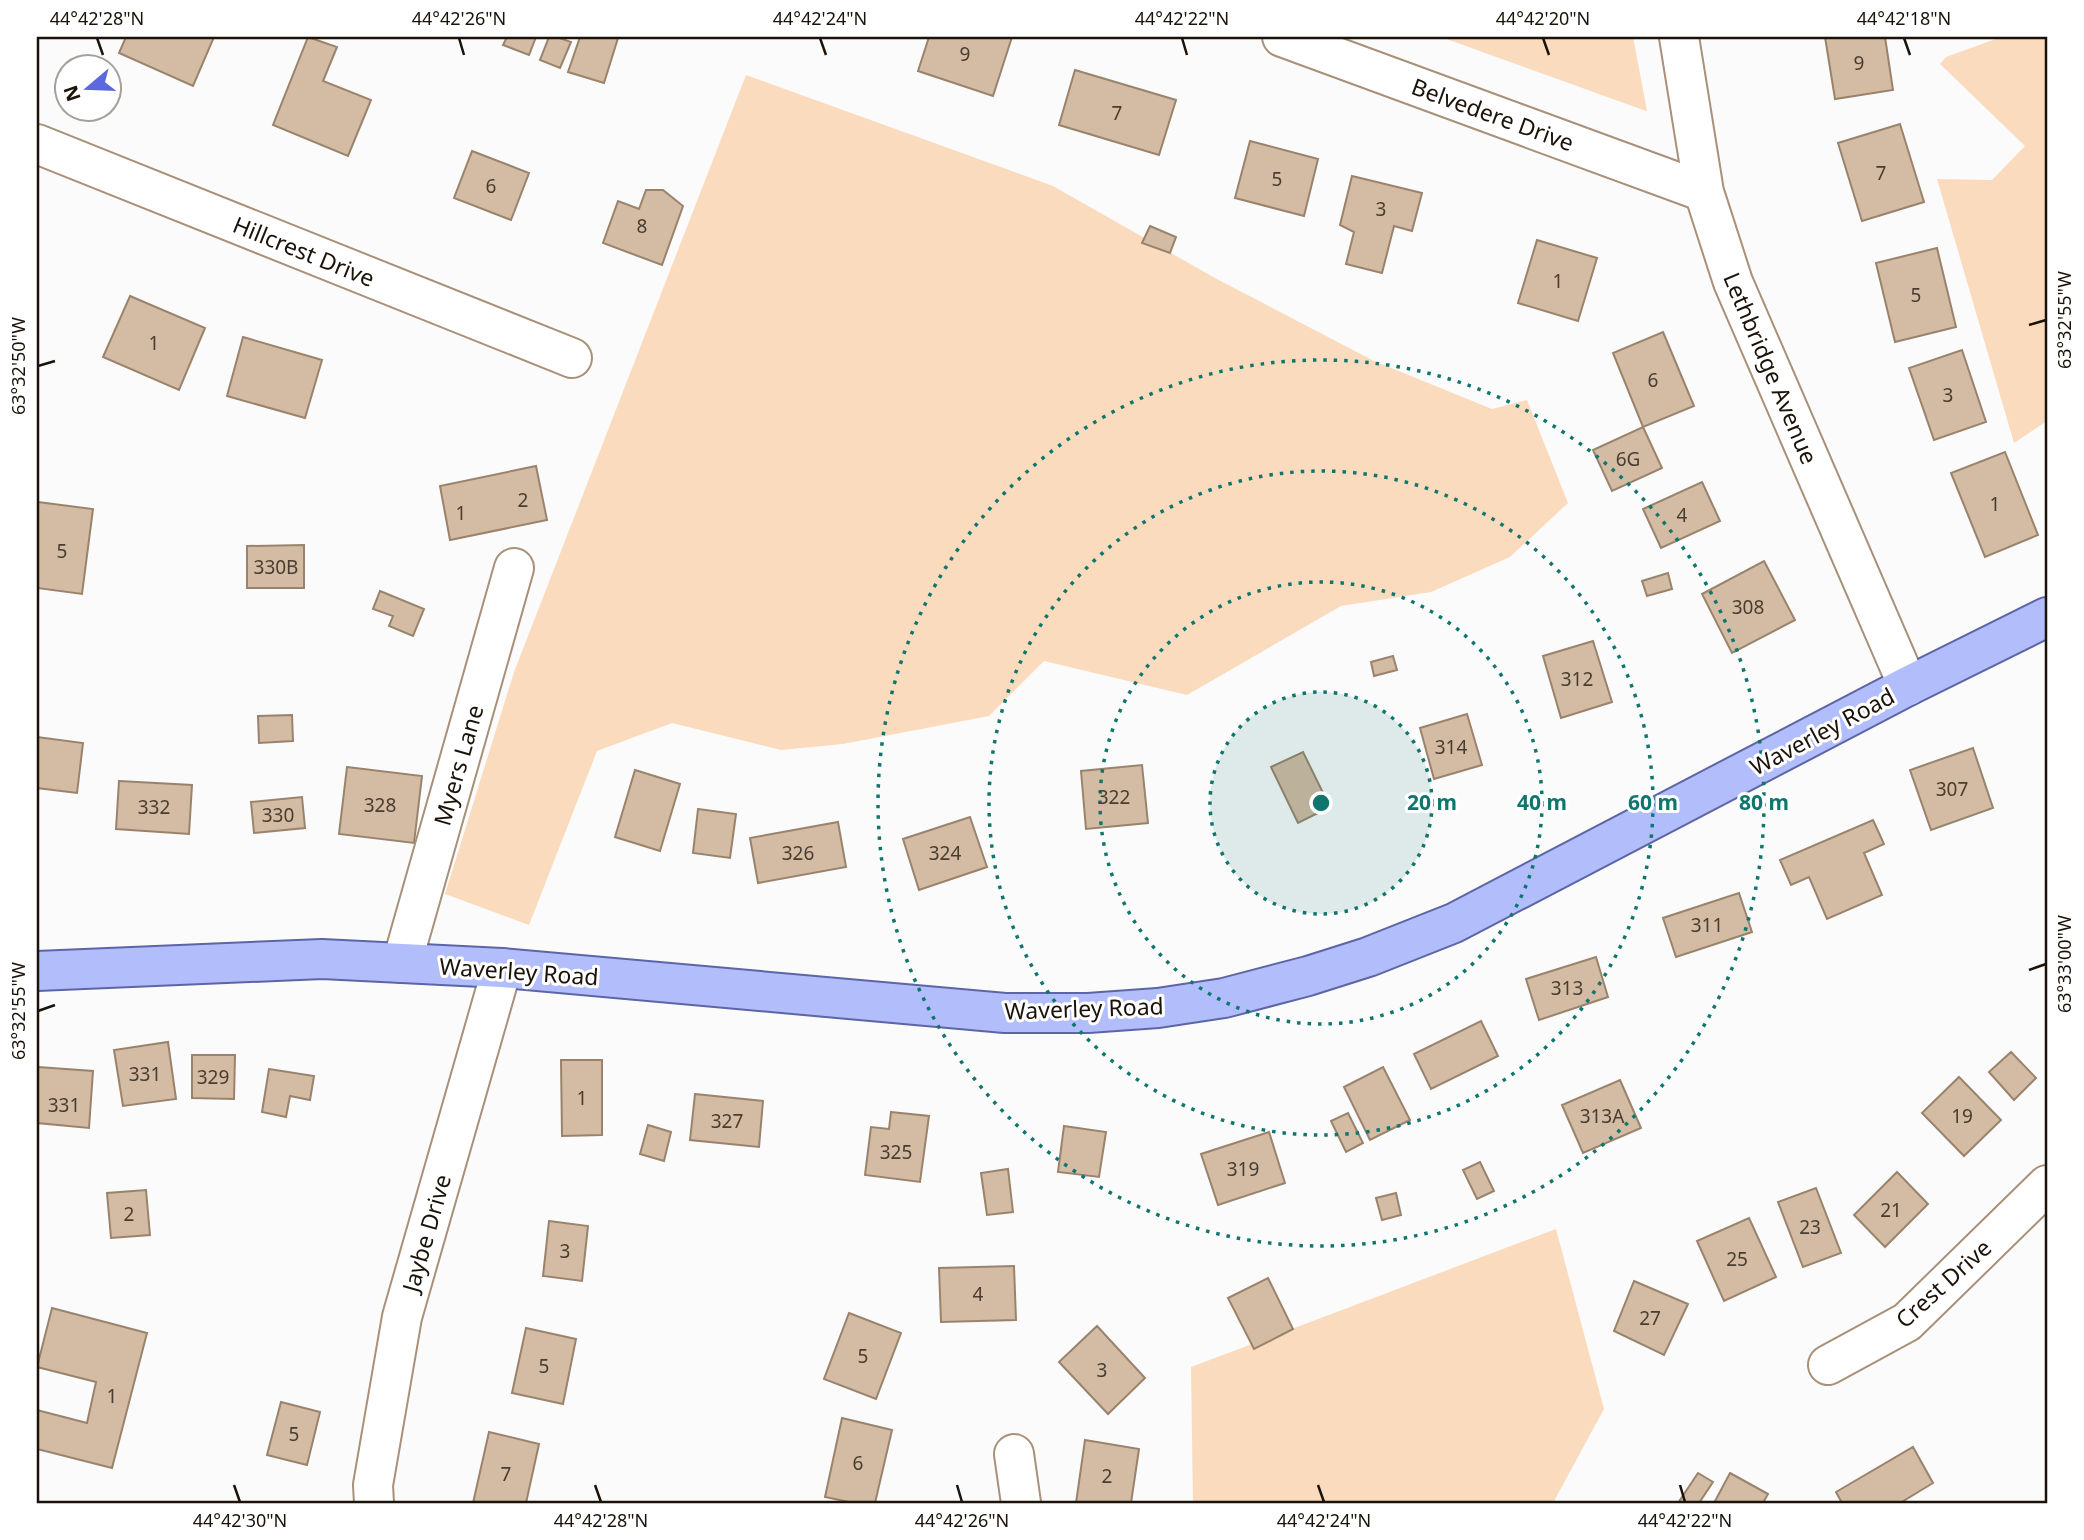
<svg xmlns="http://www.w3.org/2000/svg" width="2084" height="1540" font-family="'Noto Sans',sans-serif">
<rect width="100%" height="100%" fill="#fbfbfb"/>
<path fill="#fbdbbd" d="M1441,37h192l14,74h-1z
M2001,37h46v384l-33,22 -77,-264 55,1 33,-34 -85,-82 6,-7z
M746,75l307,111 162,92 159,83 118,48 35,-9 41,103 -58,54 -79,35 -90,14 -154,89 -143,-34 -55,55 -146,28 -62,6 -109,-27 -75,28 -68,174 -84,-31 69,-222z
M1556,1229l48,180 -51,94h-360l-2,-136z"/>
<path fill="#d4bba3" stroke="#9a836c" stroke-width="2" d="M126,37h88l-21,49 -74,-33z
M308,37l29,10 -14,34 48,19 -23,56 -75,-31z
M507,37h29l-7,18 -26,-10z
M549,37h8l14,5 -11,26 -20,-8z
M580,37h32l6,1 -14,45 -36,-11z
M929,37h83l-19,59 -75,-25z
M1825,37h60l8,53 -58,9z
M1075,70l101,30 -17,55 -100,-30z
M1900,124l24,78 -62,19 -24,-78z
M1250,141l68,18 -14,57 -69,-18z
M472,151l57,22 -18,47 -57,-22z
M1352,176l70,17 -10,38 -18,-5 -12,47 -36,-9 8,-32 -14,-7z
M646,190h17l20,16 -21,59 -59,-22 15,-42 21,8z
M1150,226l26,11 -6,16 -28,-10z
M1537,240l60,18 -19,63 -60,-18z
M1937,248l19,79 -61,15 -19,-79z
M130,296l75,32 -26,62 -76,-33z
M1663,332l31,74 -51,21 -30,-74z
M243,337l79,23 -17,58 -78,-22z
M1962,350l24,72 -52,18 -25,-72z
M1643,427l19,41 -50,23 -19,-41z
M2005,452l33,83 -53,22 -34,-84z
M536,466l11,54 -97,20 -10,-54z
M1702,482l18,39 -59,27 -18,-39z
M38,502l55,7 -11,85 -45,-6z
M304,545v43h-57v-42z
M1764,561l31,59 -63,33 -30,-59z
M1668,573l4,16 -25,7 -5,-15z
M380,591l44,18 -11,27 -24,-10 4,-10 -20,-7z
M1593,641l19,61 -51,16 -18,-62z
M1393,656l4,14 -23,6 -3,-14z
M1467,714l15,51 -48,14 -14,-51z
M292,715l1,26 -34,2 -1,-27z
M37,737l46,6 -6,50 -40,-5z
M1973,748l20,60 -62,22 -21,-60z
M1303,752l27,55 -32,16 -27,-56z
M1142,765l6,58 -62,6 -5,-58z
M347,767l75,9 -8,67 -75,-9z
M635,770l45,14 -20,67 -45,-14z
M119,781l73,4 -3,49 -73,-5z
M302,797l3,31 -51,5 -3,-31z
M698,809l38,5 -6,44 -37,-5z
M970,817l17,50 -68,23 -16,-51z
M1873,820l11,24 -20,9 18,42 -55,24 -18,-42 -18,8 -11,-25z
M838,822l8,45 -88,16 -8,-45z
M1739,893l13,39 -76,25 -13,-39z
M1596,957l12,40 -69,23 -13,-41z
M1481,1021l17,35 -67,33 -17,-35z
M168,1042l8,57 -53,7 -9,-56z
M2011,1052l25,26 -22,22 -25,-28z
M192,1055h43l-1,44 -42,-1z
M561,1060h41v75l-40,1z
M38,1067l55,4 -4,57 -52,-5z
M1383,1067l27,53 -40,20 -26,-53z
M269,1069l45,7 -4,24 -20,-4 -4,21 -24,-5z
M1959,1077l42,43 -37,36 -42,-43z
M1620,1080l21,48 -58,25 -21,-48z
M695,1094l68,7 -4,46 -69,-7z
M891,1112l38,4 -9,66 -55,-7 6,-48 18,2z
M1348,1113l15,30 -17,9 -15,-31z
M648,1125l23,7 -7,29 -24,-7z
M1064,1126l42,6 -7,45 -41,-5z
M1269,1132l16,51 -67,22 -17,-51z
M1480,1162l14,29 -17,8 -14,-29z
M1008,1169l5,43 -26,3 -6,-42z
M1897,1172l31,32 -43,43 -31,-32z
M1816,1188l25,65 -38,14 -25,-65z
M146,1190l4,45 -39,3 -4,-45z
M1396,1193l5,22 -19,5 -6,-22z
M1749,1218l27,59 -52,24 -27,-60z
M549,1221l39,5 -6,55 -39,-5z
M1014,1266l2,54 -75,2 -2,-54z
M1268,1278l25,51 -39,20 -26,-51z
M1634,1281l54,23 -24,51 -50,-24z
M52,1308l95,25 -35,135 -75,-19v-39l50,13 9,-41 -59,-15z
M849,1313l52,20 -25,66 -52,-20z
M1097,1326l48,52 -37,36 -49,-52z
M526,1328l50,11 -13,65 -51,-11z
M281,1402l39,10 -13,53 -40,-10z
M842,1418l50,12 -17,73h-21l-29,-6z
M489,1432l50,12 -13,59h-53z
M1085,1440l54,9 -8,54h-55z
M1913,1447l20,36 -33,20h-58l-6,-11z
M1698,1473l15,9 -14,21h-21z
M1730,1473l38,21 -5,9h-49z"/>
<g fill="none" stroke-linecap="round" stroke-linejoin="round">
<defs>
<path id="minor" d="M1282,37l422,155
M1679,37l25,155 29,90 175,404
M37,144l535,214
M402,963l112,-395
M1828,1365l79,-43 140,-137
M1014,1454l7,49
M374,1503l-1,-18 29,-168 100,-349"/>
<path id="major" d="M37,971l285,-12 180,9 503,45h83l70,-5 66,-10 84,-22 60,-19 86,-34 454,-237 139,-69"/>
</defs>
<use href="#minor" stroke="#a89079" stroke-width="42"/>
<use href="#major" stroke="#5c65a5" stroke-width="42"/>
<use href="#minor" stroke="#fff" stroke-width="38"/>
<use href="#major" stroke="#b2bdfb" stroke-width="38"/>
</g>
<path fill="none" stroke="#1b130a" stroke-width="2.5" d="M97,38l6,17M459,38l5,17M820,38l6,17M1182,38l5,17M1543,38l6,17M1904,38l6,17M2029,325l17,-5M38,366l17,-5M2029,970l17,-6M38,1011l17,-6M234,1485l6,17M595,1485l6,17M957,1485l5,17M1318,1485l6,17M1680,1485l5,17"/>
<circle cx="1321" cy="803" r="111" fill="#0f766e" fill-opacity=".12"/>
<g fill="none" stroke="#0f766e" stroke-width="3.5" stroke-dasharray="3.5 7">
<circle cx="1321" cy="803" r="111"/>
<circle cx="1321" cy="803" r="221"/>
<circle cx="1321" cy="803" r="332"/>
<circle cx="1321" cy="803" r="443"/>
</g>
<g text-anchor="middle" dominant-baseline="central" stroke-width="6" stroke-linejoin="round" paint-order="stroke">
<g font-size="19" fill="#493d30">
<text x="965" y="54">9</text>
<text x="1859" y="63">9</text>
<text x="1117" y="113">7</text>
<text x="1881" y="173">7</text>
<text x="1277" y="179">5</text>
<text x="491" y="186">6</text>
<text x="1381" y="209">3</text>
<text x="642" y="226">8</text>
<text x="1558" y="281">1</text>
<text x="1916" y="295">5</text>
<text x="154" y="343">1</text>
<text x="1653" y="380">6</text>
<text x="1948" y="395">3</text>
<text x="1628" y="459">6G</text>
<text x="523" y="500">2</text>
<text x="1995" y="504">1</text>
<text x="461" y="513">1</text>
<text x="1682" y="515">4</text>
<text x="62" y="551">5</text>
<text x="276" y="567">330B</text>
<text x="1748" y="607">308</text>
<text x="1577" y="679">312</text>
<text x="1451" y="747">314</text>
<text x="1952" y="789">307</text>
<text x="1114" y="797">322</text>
<text x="380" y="805">328</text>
<text x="154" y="807">332</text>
<text x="278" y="815">330</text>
<text x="798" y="853">326</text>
<text x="945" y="853">324</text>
<text x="1707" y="925">311</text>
<text x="1567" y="988">313</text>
<text x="145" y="1074">331</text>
<text x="213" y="1077">329</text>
<text x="582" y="1098">1</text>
<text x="64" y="1105">331</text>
<text x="1602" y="1116">313A</text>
<text x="1962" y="1116">19</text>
<text x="727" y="1121">327</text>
<text x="896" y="1152">325</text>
<text x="1243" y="1169">319</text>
<text x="1891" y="1210">21</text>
<text x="129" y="1214">2</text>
<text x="1810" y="1227">23</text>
<text x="565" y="1251">3</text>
<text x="1737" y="1259">25</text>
<text x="978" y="1294">4</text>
<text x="1650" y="1318">27</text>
<text x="863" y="1356">5</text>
<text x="544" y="1366">5</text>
<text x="1102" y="1370">3</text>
<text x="112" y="1396">1</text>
<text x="294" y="1434">5</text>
<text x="858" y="1463">6</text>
<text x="506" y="1474">7</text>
<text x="1107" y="1476">2</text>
</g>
<g font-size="23" fill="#1b130a" stroke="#fff">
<text transform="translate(1493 114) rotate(20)">Belvedere Drive</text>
<text transform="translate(304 251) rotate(22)">Hillcrest Drive</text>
<text transform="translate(1771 368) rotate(67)">Lethbridge Avenue</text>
<text transform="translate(1822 731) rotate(-28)">Waverley Road</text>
<text transform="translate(458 765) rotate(-74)">Myers Lane</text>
<text transform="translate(519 971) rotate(4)">Waverley Road</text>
<text transform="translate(1084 1008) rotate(-2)">Waverley Road</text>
<text transform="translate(426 1233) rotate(-74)">Jaybe Drive</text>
<text transform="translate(1943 1283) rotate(-42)">Crest Drive</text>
</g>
</g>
<circle cx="1321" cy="803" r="10" fill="#0f766e" stroke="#fff" stroke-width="3.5"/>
<g font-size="21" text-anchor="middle" font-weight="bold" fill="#0f766e" stroke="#fff" stroke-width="6" stroke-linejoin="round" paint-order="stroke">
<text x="1432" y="810">20 m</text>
<text x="1542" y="810">40 m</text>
<text x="1653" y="810">60 m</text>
<text x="1764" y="810">80 m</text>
</g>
<rect width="2084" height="1540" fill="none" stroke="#ffffff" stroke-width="77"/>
<g transform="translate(88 88) rotate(251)"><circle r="33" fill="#ffffff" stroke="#a4a19d" stroke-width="2"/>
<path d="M0-5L12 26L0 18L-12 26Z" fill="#5b68df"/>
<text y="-10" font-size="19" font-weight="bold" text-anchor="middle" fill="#1b130a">N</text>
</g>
<rect x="38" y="38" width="2008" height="1464" fill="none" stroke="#1b130a" stroke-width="2.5"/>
<g font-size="18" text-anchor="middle" fill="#1b130a">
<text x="97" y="25">44°42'28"N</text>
<text x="459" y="25">44°42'26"N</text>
<text x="820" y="25">44°42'24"N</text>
<text x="1182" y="25">44°42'22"N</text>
<text x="1543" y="25">44°42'20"N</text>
<text x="1904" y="25">44°42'18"N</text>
<text transform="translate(2065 320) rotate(-90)" y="6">63°32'55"W</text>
<text transform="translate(19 366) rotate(-90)" y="6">63°32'50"W</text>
<text transform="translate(2065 964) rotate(-90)" y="6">63°33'00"W</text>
<text transform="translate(19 1011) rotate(-90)" y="6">63°32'55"W</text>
<text x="240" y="1527">44°42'30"N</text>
<text x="601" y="1527">44°42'28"N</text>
<text x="962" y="1527">44°42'26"N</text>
<text x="1324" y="1527">44°42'24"N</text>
<text x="1685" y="1527">44°42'22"N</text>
</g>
</svg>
